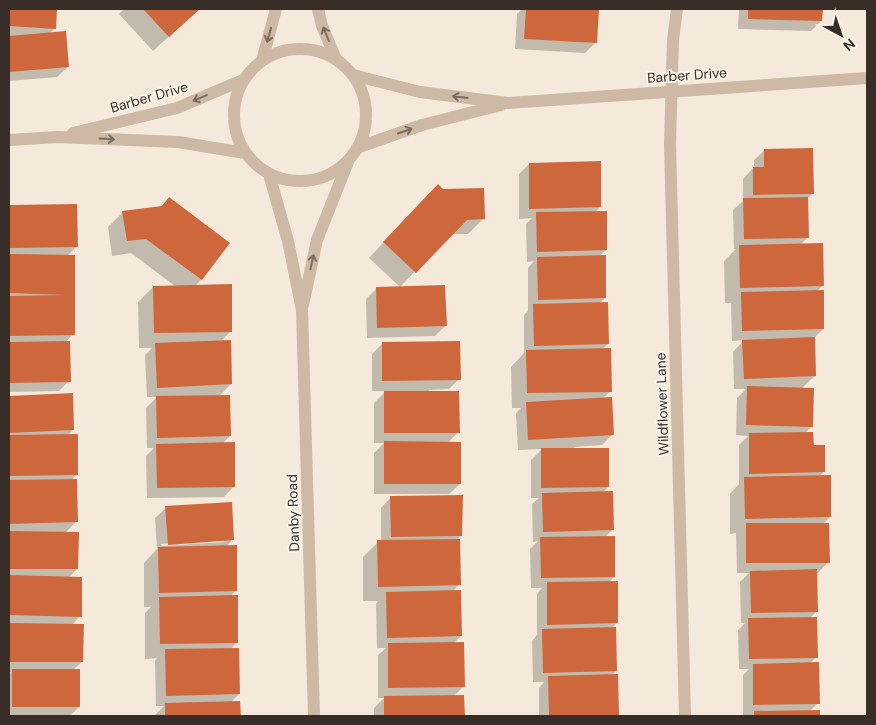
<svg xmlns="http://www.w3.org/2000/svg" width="876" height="725" font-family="'DM Sans',sans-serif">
<rect width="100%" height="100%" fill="#f4e9da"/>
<path fill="#0003" fill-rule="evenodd" d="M9,9h47l-1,19 -6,6 19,33 -11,10 -48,4z
M124,9h75l-46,42 -34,-37z
M522,9h76l-2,33 -11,11 -70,-4 2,-35z
M739,9h83l-1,12 -10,10 -73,-2z
M765,150l48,43 -6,6v39l-7,7 22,41 -6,6 7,37 -9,9 1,38 -13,12 10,38 -8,8 8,12 12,25 -5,6 11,40 -7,7 5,38 -10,11h-2l1,38 -7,7 6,39 -6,7 8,39 -8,8h8v5h-68l1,-1h-8v-40l6,-6h-10l-1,-39 7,-7h-4l-1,-41 9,-9h-12l-1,-40 -6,1v-40l9,-10v-39l9,-9 -12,-1 1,-37 9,-9h-12l-1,-37 11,-12 -12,1 -1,-38h-6l-1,-42 12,-12h-2l-1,-39 10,-9v-22l10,-11h1v-8z
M529,164l71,43 -5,5 11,38 -7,7 6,41 -6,6 9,40 -7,6 10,41 -8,7 9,37 -10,10 -28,2v2l34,38 -6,6 10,37 -7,7 9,40 -5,5 8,41 -6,6 5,42 -5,5h6l1,40h-79v-28l5,-6h-11l-1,-41 5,-6v-41l5,-6h-11l-1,-39 8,-8 -5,1 -1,-38 7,-6h-8v-38l11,-11 -24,1 -2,-37 5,-5h-9l-1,-41 13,-14v-38l4,-4v-43l6,-7 -7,1 -1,-38 6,-6 -13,1v-45z
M169,199l59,44 -27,37 -6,6 36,45 -10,10 10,43 -12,12 11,40 -8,8 12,42 -10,11 -77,1 -1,-42 8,-8h-7l-1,-40 11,-11h-10l-2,-42 7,-7h-13l-1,-46 15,-15 22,-1 -44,-33 -19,3 -4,-29 15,-15 38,-5z
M423,200l60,19 -15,15h-17l-51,53 -31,-29z
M76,206v41l-9,9 6,78 -8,9 4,38 -10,10 -50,1v-185z
M376,289l70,36 -11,11 -68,2 -1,-39z
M382,344l77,35 -10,10 -20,1v2l29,40 -10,11 12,41 -11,10h-75v-41l10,-10h-10v-40l12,-12h-14v-37z
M72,394l1,36 -6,6 10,38 -6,7 5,41 -11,11 12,36 -9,9 12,38 -8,9 10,37 -9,8 6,37 -9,9h3h-64v-42l2,-2h-2v-275z
M391,497l70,38 -4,5 3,44 -8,8 9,44 -7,7 10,43 -10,10h9v20h-89v-8l10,-10h-6v-43l8,-7h-9l-1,-44 2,-3h-15v-44l15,-15h3v-34z
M166,508l67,31 -7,8 10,43 -6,7 7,45 -7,8 9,44 -9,9h9v13h-84v-1l9,-9h-8l-1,-45 2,-3 -12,1v-46l6,-6h-7v-44l13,-14 -2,-31zM224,539v3l-62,4 -1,-2z"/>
<path fill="#cf673c" d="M9,9h48l-1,20 -47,-3z
M143,9h57l-31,28z
M526,9h73l-2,34 -73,-4z
M748,9h75l-1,12 -74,-2z
M66,31l3,36 -60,5v-36z
M813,148l1,46 -61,1v-28h11v-18z
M601,161v46l-72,2v-46z
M438,184l5,5 41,-1 1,31 -18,1 -51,53 -33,-31z
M169,197l61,46 -28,37 -56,-41 -19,2 -5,-30 40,-5z
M808,197l1,41 -65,1 -1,-41z
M77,204l1,43 -69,1v-43z
M607,211v39l-70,2 -1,-40z
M823,243l1,43 -84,2 -1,-43z
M9,254l66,1v80l-66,1v-40l56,-1 -56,-2z
M606,255v43l-68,2 -1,-43z
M232,284v48l-78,1 -1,-47z
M445,285l2,41 -70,2 -1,-41z
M824,290v39l-82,2 -1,-39z
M608,302l1,42 -75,2 -1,-42z
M815,337l1,39 -72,3 -2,-39z
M231,340l1,44 -75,4 -2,-45z
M70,341l1,41 -62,1v-41z
M460,341l1,39 -79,1v-39z
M611,348l1,44 -85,1 -1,-43z
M747,386l67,2 -1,39 -67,-2z
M384,391h75l1,42h-76z
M73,393l1,37 -65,3v-37z
M230,395l1,41 -74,2 -1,-42z
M612,397l2,38 -86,5 -2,-38z
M813,432l1,13h11v27l-76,2v-41z
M78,434v41l-69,1v-41z
M384,441l77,1v42h-77z
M235,442v45l-78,1 -1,-44z
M541,448h68v39l-68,1z
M831,475v42l-86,2 -1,-42z
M77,479l1,43 -69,2v-44z
M613,491l1,39 -71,2 -1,-39z
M463,495l-1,41 -71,1 -1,-41z
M232,502l2,38 -66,5 -3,-39z
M746,523h83l1,40h-84z
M9,531l70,1 -1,37h-69z
M615,536v41l-74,1 -1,-41z
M460,539l1,46 -83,2 -1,-47z
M237,545v46l-78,2 -1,-46z
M817,569l1,43 -67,1 -1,-42z
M9,575l73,2v40l-73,-2z
M618,581v42l-71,2v-43z
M461,590l1,46 -75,2 -1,-46z
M238,595v48l-78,1 -1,-47z
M817,617l1,41 -69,1 -1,-41z
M9,623l75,1 -1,38h-74z
M616,627l1,44 -74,2 -1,-44z
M464,642l1,45 -77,1v-45z
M239,648l1,46 -74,2 -1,-47z
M819,662l1,42 -67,1v-41z
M12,669h68v38h-68z
M618,674l1,42h-70l-1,-40z
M464,695l1,21h-81v-20z
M240,701l1,15h-76v-13z
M820,710v6h-66v-5z"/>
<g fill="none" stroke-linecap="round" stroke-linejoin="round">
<path stroke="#cdb9a5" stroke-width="12" d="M318,9l4,17 14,33
M677,9l-4,31 -3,104 15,572
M234 115a66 66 0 1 1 132 0a66 66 0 1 1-132 0Z
M262,61l14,-52
M353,75l67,17 88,11 359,-25
M73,133l104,-25 68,-29
M9,140l49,-3 120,5 67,11
M359,147l63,-22 79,-20
M269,174l19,67 14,69 12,406
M303,305l14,-65 31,-78"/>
</g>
<defs><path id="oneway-shaft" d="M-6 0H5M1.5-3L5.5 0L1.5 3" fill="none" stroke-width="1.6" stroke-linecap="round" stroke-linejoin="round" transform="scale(1.25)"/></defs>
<g stroke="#7b6c60">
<use href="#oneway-shaft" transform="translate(326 34) rotate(-112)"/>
<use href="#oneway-shaft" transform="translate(269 35) rotate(106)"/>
<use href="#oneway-shaft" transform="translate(460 97) rotate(-173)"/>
<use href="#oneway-shaft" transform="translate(200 98) rotate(157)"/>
<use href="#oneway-shaft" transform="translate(405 131) rotate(-19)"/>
<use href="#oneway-shaft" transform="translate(107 139) rotate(3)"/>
<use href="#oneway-shaft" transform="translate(312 262) rotate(-78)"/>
</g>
<g text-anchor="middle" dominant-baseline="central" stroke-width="4" stroke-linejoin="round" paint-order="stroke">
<g font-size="14" fill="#382d27" stroke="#fbf3e7">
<text transform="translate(687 75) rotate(-4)">Barber Drive</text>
<text transform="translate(149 97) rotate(-16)">Barber Drive</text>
<text transform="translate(662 404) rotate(-92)">Wildflower Lane</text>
<text transform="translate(293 513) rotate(-92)">Danby Road</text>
</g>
</g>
<rect width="876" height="725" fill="none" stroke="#382d27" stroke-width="20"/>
<g transform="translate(841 35) rotate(140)" stroke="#fbf3e7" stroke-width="4" paint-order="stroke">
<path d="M0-4L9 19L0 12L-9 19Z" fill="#382d27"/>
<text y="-8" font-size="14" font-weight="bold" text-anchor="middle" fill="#382d27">N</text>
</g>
</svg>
